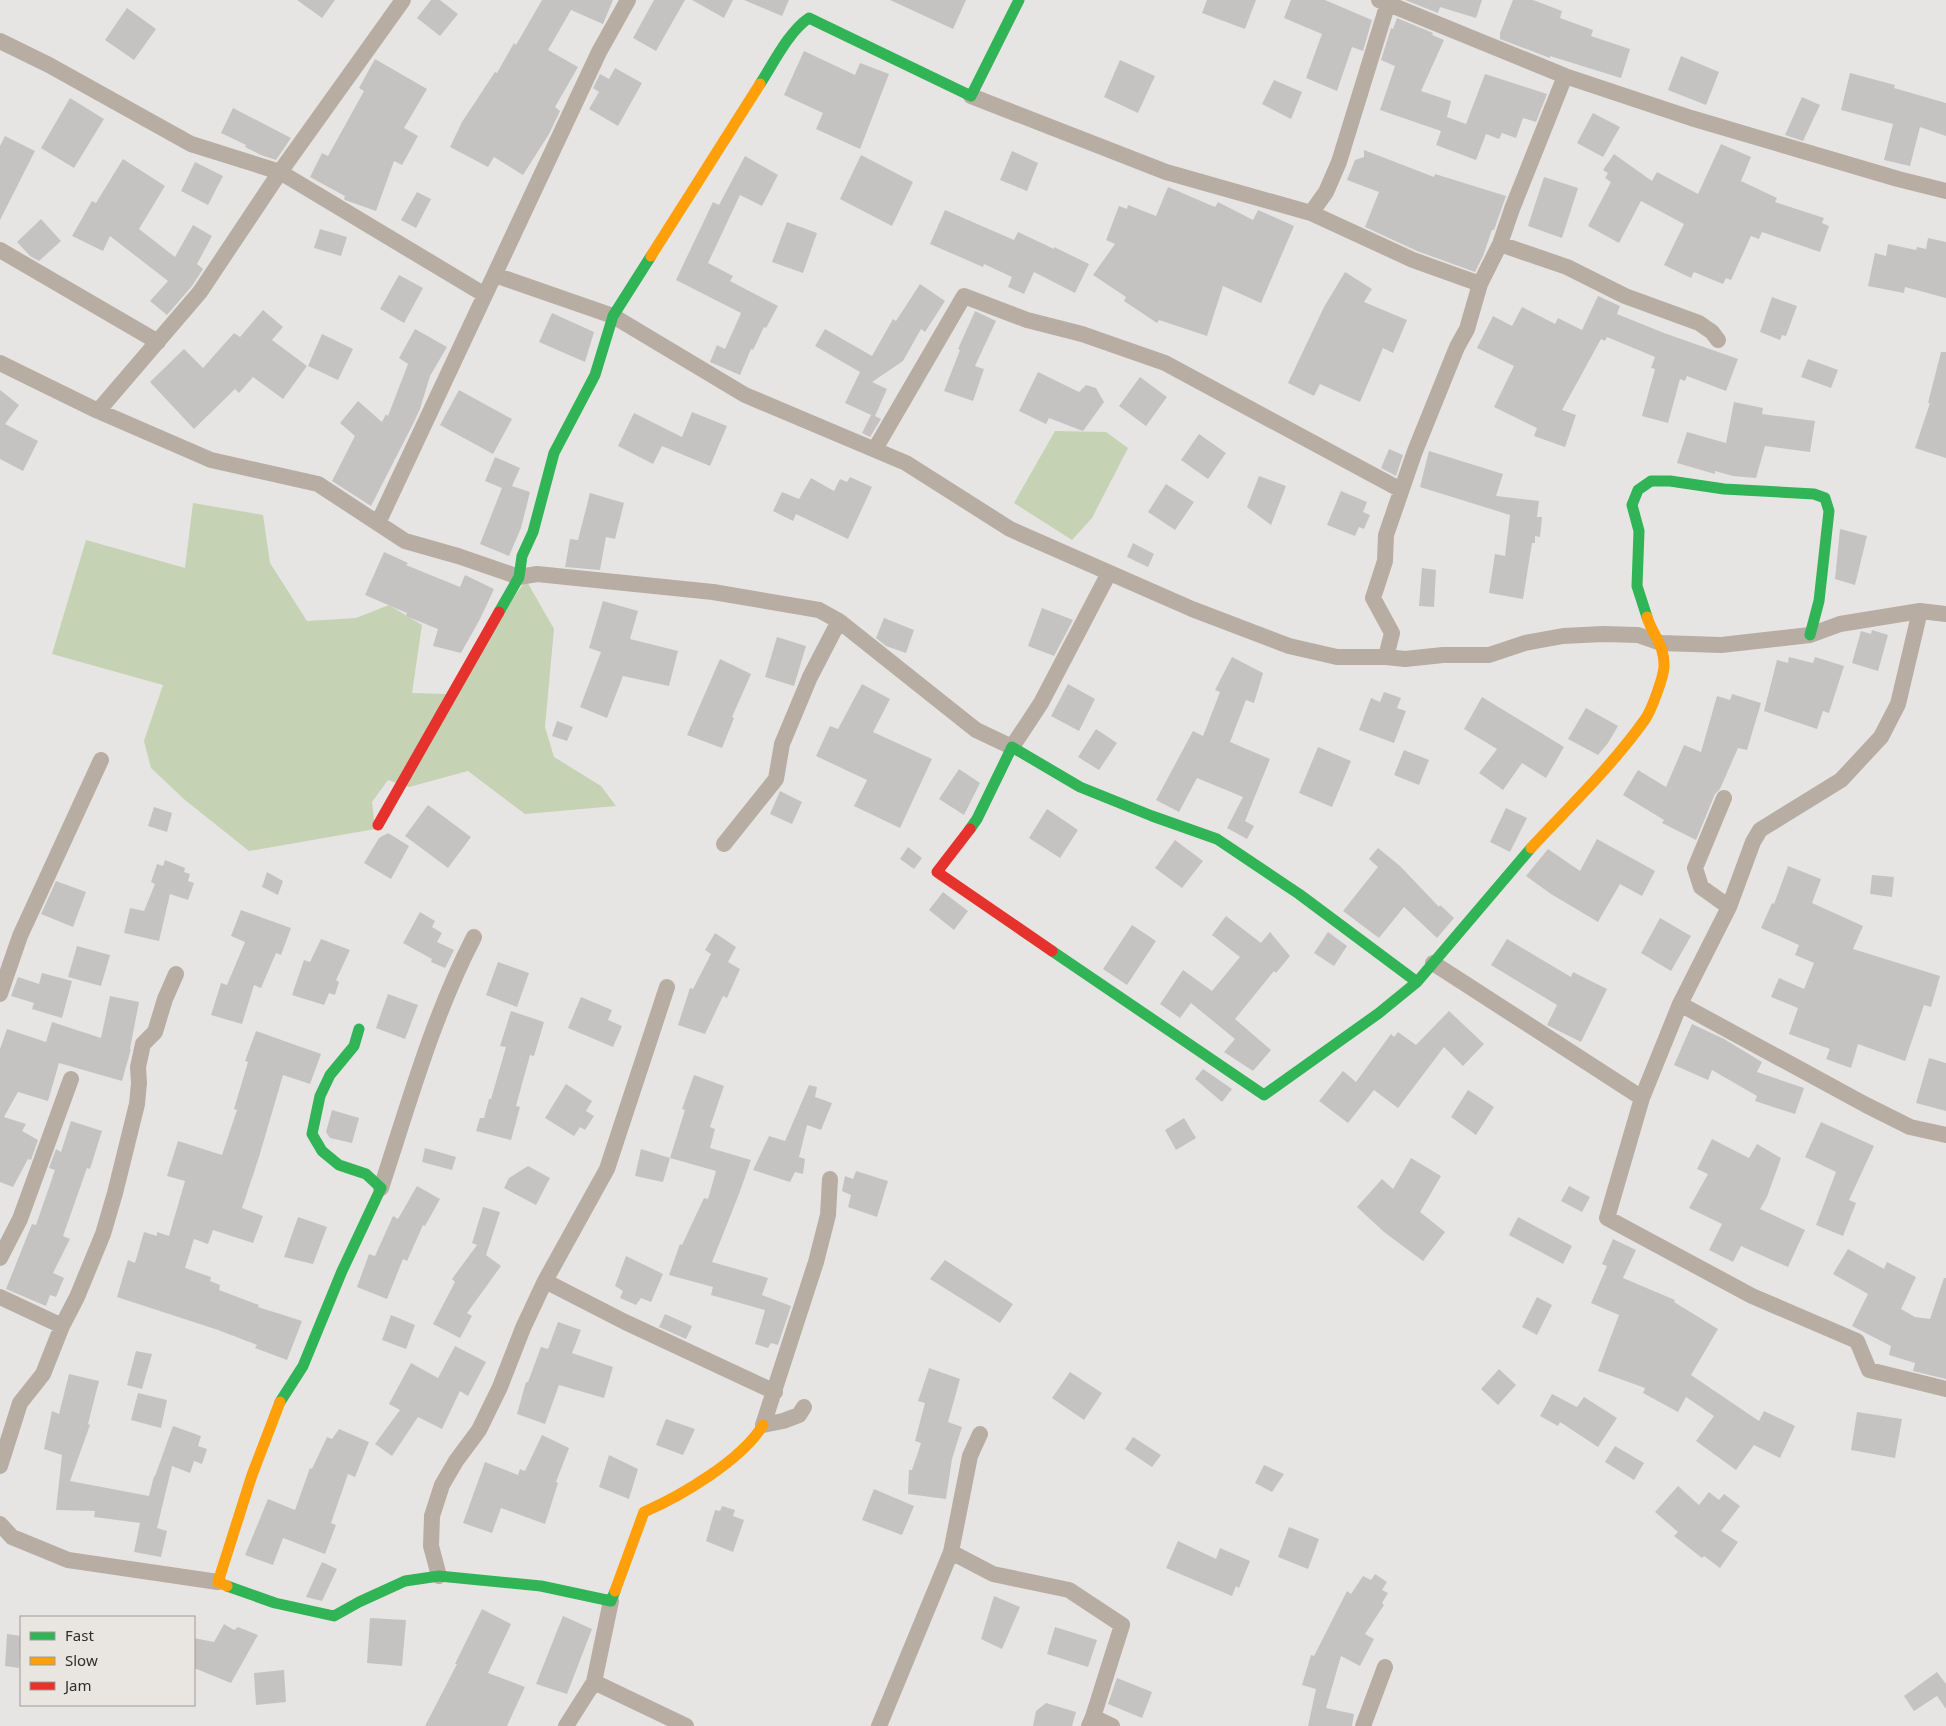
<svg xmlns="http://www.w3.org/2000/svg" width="1946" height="1726" font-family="'Noto Sans',sans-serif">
<rect width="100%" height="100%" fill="#e7e5e3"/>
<path fill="#c5d2b4" d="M1055,431l51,1 22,16 -36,70 -20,22 -58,-37z
M193,503l70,12 7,48 37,58 49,-3 33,-13 33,20 -10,68 34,1 80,-114 28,49 -9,98 9,30 47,29 15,20 -91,8 -57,-43 -59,16 -21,-7 -16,22 3,27 -126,22 -64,-51 -34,-32 -7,-27 19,-56 -111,-31 34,-114 99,28z"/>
<path fill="#c5c3c2" d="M297,0h38l-13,18z
M431,0h9l18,14 -18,22 -23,-18z
M542,0h71l-10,24 -32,-14 -23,40 30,17 -23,40 5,4 -11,23 -26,41 -29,-18 -6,10 -38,-20 12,-25 33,-50 2,1 17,-30 2,2z
M654,0h31l-29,51 -23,-13z
M692,0h41l-9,18z
M744,0h45l-7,16z
M890,0h76l-13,29z
M1207,0h49l-11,29 -43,-16z
M1291,0h34l47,20 -9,31 -11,-4 -15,44 -31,-13 16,-44 -38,-16z
M1405,0h77l-6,18 -36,-11 -2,6z
M1513,0h20l29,11 -2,7 33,12 -2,6 39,13 -9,29 -71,-22v2l-50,-19v-6z
M127,8l29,21 -22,31 -29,-20z
M1397,18l36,15 -1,2 12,5 -23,51 30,10 -4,16 19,7 19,-50 62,20 -11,28 -13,-4 -7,20 -14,-5 -3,6 -13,-5 -10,26 -40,-15 5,-14 -61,-21 15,-44 -14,-6 10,-32 2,1z
M804,51l51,24 5,-12 29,11 -29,75 -44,-20 7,-16 -39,-18z
M1681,56l38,16 -13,33 -38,-15z
M375,59l52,30 -23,39 14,8 -16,29 -8,-4 -18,50 -31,-11 -1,-1 1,-3 -35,-19 12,-24 6,3 36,-65 -5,-3z
M1120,60l35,16 -17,37 -34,-16z
M615,68l27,15 -24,43 -29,-17 10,-17 -6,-4 7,-14 9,5z
M1850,73l45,12 -1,3 52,15v33l-26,-9 -10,39 -26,-6 9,-36 -52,-14z
M1274,80l28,12 -11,27 -29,-15z
M1802,97l18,8 -17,36 -18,-6z
M70,98l34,21 -30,49 -33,-20z
M233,108l58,30 -15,22 -15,-5 -16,-8 1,-2 -25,-12z
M1593,113l27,14 -17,30 -26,-14z
M5,136l30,15 -35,69v-74z
M1721,144l30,13 -10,24 36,17 -2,4 49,16 -2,5 7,3 -9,26 -58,-20 -3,7 -8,-3 -20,44 -5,-2 -3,6 -29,-12 -3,6 -27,-13 20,-41 -43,-23 -22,42 -31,-17 23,-44 -6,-4 3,-5 -5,-3 11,-16 38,27 5,-9 41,22z
M1364,150l70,27 1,-3 71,22 -12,34h-2l-9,26 -8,16 -58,-21 -52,-24 14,-35 -32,-12 8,-20 9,-3z
M1012,151l26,12 -11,28 -27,-11z
M861,155l52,27 -21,44 -52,-27z
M745,156l33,19 -16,31 -22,-11 -32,68 25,13 -3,5 48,25 -12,22 -2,-1 -11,23 -2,-1 -11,26 -30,-13 7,-17 8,4 16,-36 -65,-33 37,-78 6,3z
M123,159l42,27 -26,43 36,28 18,-32 19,11 -15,28 6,5 -11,17 -25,29 -17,-14 18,-20 -58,-45 -7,15 -31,-15 20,-35 4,2z
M195,162l28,14 -15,29 -27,-14z
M1544,177l34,11 -16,50 -34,-12z
M1168,187l47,20 3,-5 35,18 5,-10 36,16 -33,77 -38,-17 -16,50 -48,-16 -2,3 -33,-22 2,-4 -33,-22 22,-31 -9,-4 13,-34 8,3 1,-4 28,11z
M417,192l14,7 -15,29 -15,-8z
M945,210l69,30 4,-8 36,17v-2l35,17 -14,29 -41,-21 -10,22 -16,-7 4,-10 -28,-13 -1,3 -53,-23z
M41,219l20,22 -22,20 -9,-5 -13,-14z
M787,222l30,11 -14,40 -31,-11z
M320,229l27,8 -6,19 -27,-8z
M1928,238l18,4v56l-41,-11 -1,6 -36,-7 7,-33 11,3 2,-12 28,6 1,-3 9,2z
M1345,272l27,17 -8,13 43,18 -14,33 -10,-5 -23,54 -40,-18 -6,12 -26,-13 36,-76z
M399,275l24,13 -19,35 -24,-14z
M920,284l25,17 -20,31 -4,-3 -18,32 -31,21 15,7 -12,27 6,3 -11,18 -8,-4 9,-18 -26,-12 15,-31 -45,-26 10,-17 47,27 21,-37 3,2z
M1598,296l22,10 -3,8 47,19 74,26 -12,32 -39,-15 -2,5 -5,-2 -12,44 -26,-7 13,-47 -4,-1 4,-11 -48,-20 -2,4 -4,-2 -39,71 14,5 -11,32 -31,-11 3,-8 -43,-21 20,-41 -37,-18 16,-32 19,10 10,-19 33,17 3,-6 24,12z
M1772,297l25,9 -11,30 -4,-1 -2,5 -20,-8z
M263,310l20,17 -11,13 35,26 -24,33 -30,-22 -14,16 -4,-4 -41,40 -44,-47 34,-33 19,19 31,-35 6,4z
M975,311l21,10 -21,45 9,3 -11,32 -29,-10 16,-41 -2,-1z
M552,313l42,19 -9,30 -46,-20z
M415,329l32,18 -17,29 -10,33 -7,15 -42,82 -39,-25 23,-45 -15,-13 18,-22 24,21 4,-8 2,2 20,-52 -9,-6z
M322,334l31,15 -15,31 -30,-14z
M1941,352h5v106l-31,-10 15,-45h-2z
M1808,359l30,11 -7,18 -30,-11z
M1038,372l41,20 7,-7 10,3 8,14 -21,29 -34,-13 -3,6 -27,-13z
M1140,377l27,20 -21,29 -27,-20z
M0,390l19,15 -14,19 33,17 -15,30 -23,-12z
M459,390l53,29 -19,35 -53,-29z
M1734,402l29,6 -1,6 53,7 -5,31 -45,-6 -9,32 -23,-2 -18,-5v3l-38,-11 10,-31 39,11z
M692,412l35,14 -17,40 -48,-20 -9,18 -35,-18 16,-33 48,24z
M1199,434l27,19 -18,26 -27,-19z
M1389,449l14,6 -7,21 -15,-8z
M1429,451l74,23 -7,22 43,5 -2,16h5l-2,20 -5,-1v7h-3l-9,56 -34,-6 6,-39 10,2 5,-41 -90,-28z
M495,457l25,11 -8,18 18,6 -9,36 -12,28 -29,-12 22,-56 -17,-7z
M1259,476l27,10 -15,39 -24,-18z
M850,477l22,10 -24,52 -52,-25 -3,7 -20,-10 9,-19 17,7 12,-21 23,13 6,-12 7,3z
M1166,484l28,18 -19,28 -27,-18z
M1341,491l26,11 -4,10 7,3 -6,14 -5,-2 -4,9 -28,-11z
M590,493l34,10 -9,36 -9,-2 -6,33 -35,-3 5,-28 8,1z
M1840,529l27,7 -12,49 -20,-6z
M1133,543l21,11 -6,13 -21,-10z
M384,552l24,11 -2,2 54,22 5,-12 29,14 -14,30 -19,34 -28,-7 5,-17 -32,-13 1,-3 -42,-18z
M1422,568l14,2 -2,37 -15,-1z
M603,601l35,10 -8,28 48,12 -9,35 -46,-10 -16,42 -27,-11 21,-55 -12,-4z
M1042,608l31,12 -19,36 -26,-10z
M884,618l30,12 -8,23 -20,-7 -10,-8z
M1872,630l16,5 -10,36 -26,-8 9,-32 10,3z
M777,637l29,9 -12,40 -29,-9z
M1232,657l31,16 -9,30 -8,-3 -16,42 40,17 -25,62 9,5 -7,13 -20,-11 16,-31 -46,-19 -18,34 -23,-12 37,-69 10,5 17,-44 -5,-2z
M1789,657l24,6 2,-6 29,9 -15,47 -6,-2 -6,18 -53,-18 13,-51 11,3z
M720,659l31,15 -19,43 2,1 -12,30 -35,-13z
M862,684l28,15 -17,33 59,27 -32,69 -46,-22 13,-26 -51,-24 14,-30 8,3z
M1068,684l27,15 -16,32 -28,-15z
M1384,692l17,6 -4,10 9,3 -12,32 -35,-13 12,-32 9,4z
M1732,694l29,9 -14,47 -9,-2 -18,41 -5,5 -19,46 -34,-17 2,-3 -41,-25 15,-25 28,17 18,-42 17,7 16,-56 13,4z
M1482,697l82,50 -18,31 -24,-15 -19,27 -24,-17 18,-24 -33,-20z
M1586,708l32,18 -10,17 -10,12 -30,-16z
M557,721l16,6 -6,14 -15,-5z
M1096,729l21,14 -18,27 -21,-13z
M1318,747l33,14 -19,46 -33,-14z
M1404,750l25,10 -10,25 -25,-10z
M959,769l21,14 -16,32 -25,-16z
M780,791l22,11 -10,22 -22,-10z
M428,805l43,32 -23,31 -43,-32z
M154,807l18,6 -5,19 -19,-6z
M1506,808l21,10 -17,34 -20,-10z
M1047,809l31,21 -18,28 -31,-20z
M388,833l21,13 -18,33 -27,-16 15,-25z
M1597,839l58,32 -13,25 -22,-12 -22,38 -47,-28 -25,-18 22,-27 32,22z
M1175,840l28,21 -21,27 -27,-20z
M908,847l14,11 -8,11 -14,-10z
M1378,848l22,18 39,41 1,-2 14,13 -17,20 -33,-31 -25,31 -36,-27 35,-44 -9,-8z
M165,860l20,8 -1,4 6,2 -2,7 6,2 -6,17 -18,-6 -11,47 -35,-8 6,-25 14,3 11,-27 -4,-2 6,-18 6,2z
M1788,866l33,13 -9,24 51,23 -10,23 87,27 -9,31 -7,-2 -19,56 -47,-17 -7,24 -25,-9 4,-10 -41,-15 9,-26 -27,-11 8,-19 25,11 10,-26 -19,-8 4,-10 -38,-17 11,-25 2,1z
M267,872l16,9 -5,14 -16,-8z
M1872,875l22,2 -2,20 -22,-3z
M56,881l30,11 -13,35 -32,-13z
M943,892l25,19 -14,19 -25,-20z
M241,910l50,18 -10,27 -5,-2 -15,35 -7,-3 -12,39 -31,-9 10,-32 6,2 18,-43 -14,-6z
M420,912l15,9 -3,6 10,6 -5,9 17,8 -9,18 -14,-6 1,-3 -29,-16z
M1226,916l35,27 9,-11 20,24 -14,17 -2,-2 -39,48 36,31 -18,21 -29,-19 11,-13 -44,-36 -11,15 -20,-14 23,-34 29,21 28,-34 -28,-22z
M1660,918l31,18 -20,35 -30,-18z
M1132,925l24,16 -29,44 -24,-16z
M1328,932l19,14 -13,20 -20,-13z
M715,933l21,14 -8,15 12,7 -13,29 -4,-2 -18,38 -27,-9 12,-37 3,1 18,-35 -6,-4z
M321,939l29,11 -14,30 3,2 -4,13 -6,-2 -5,12 -32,-10 12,-35 6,2z
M1507,939l64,38 2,-5 34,17 -26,53 -34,-17 10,-20 -66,-40z
M77,946l33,9 -9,31 -33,-9z
M498,962l31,11 -12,34 -31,-12z
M42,973l30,8 -10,37 -30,-9 2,-6 -23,-7 7,-19 21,7z
M388,994l30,11 -13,34 -29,-11z
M110,996l29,6 -9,47h1l-9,32 -63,-18 -11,38 -30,-9 -14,25 22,7 -4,7 16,9 -7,20 -3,-1 -15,28 -13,-5v-133l7,-20 39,13 6,-20 49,16z
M581,997l31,13 -4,10 14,6 -9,21 -45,-19z
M511,1011l33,11 -10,34 -4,-1 -14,51 4,1 -9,33 -35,-9 4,-13h4l5,-19h2l15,-52 -6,-1z
M1449,1011l35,33 -21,22 -19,-19 -46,61 -24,-18 -26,33 -29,-22 24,-30 13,11 35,-48 3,3 4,-5 18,13z
M1692,1024l32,15 38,23 -5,10 47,16 -9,26 -40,-13 2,-5 -45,-26 -4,10 -34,-15z
M256,1031l65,23 -11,30 -27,-9 -24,82 -17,51 21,8 -10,27 -40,-13 -5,14 -14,-5 -9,29 26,9 -1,4 10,4 -1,5 40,15 -1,2 44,14 -15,39 -32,-12 2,-3 -39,-15 -101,-33 11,-37 7,3 9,-31 13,4v-4l12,4 16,-55 -18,-5 11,-35 44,14 15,-45 -3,-1 14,-47 -3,-1z
M1929,1058l17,5v48l-30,-8z
M1203,1069l29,20 -10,13 -27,-23z
M694,1075l30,11 -14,41 5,2 -5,19 41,12 -12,34 -27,68 56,16 -6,17 29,11 -13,39 -7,-2 -3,5 -13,-4 10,-34 -54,-15 2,-8 -44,-12 11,-31 2,1 22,-47 4,1 8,-28 -46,-13 15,-48 -3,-1z
M566,1084l26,17 -6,10 8,5 -9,14 -5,-3 -6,9 -29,-18z
M809,1085l8,2 -2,10 17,6 -11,27 -14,-5 -8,32 6,2 -2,15 -8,-2 -5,10 -37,-12 16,-34 16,5z
M1468,1090l26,17 -18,28 -25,-18z
M332,1110l27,8 -7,25 -22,-5 -4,-6z
M1184,1118l12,20 -20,12 -11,-20z
M71,1121l31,10 -12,38 -3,-1 -24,68 7,3 -17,34 11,5 -8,19 -6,-2 -4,11 -40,-17 26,-65 4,1 19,-55 -6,-2 7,-19 5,3z
M1821,1122l53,24 -25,54 7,3 -13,33 -27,-11 20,-53 -31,-15z
M1712,1139l37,19 8,-14 24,14 -14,39 -7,12 45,21 -17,37 -47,-21 -8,16 -24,-12 13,-26 -33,-16 19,-34 -11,-5z
M425,1148l31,9 -4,13 -30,-8z
M641,1149l29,9 -7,24 -28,-6z
M1411,1158l30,18 -21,36 25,20 -22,29 -39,-29 -27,-25 25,-28 11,10z
M528,1166l22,12 -14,27 -32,-17 5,-10z
M856,1171l32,10 -11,36 -29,-10 3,-12 -9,-4 3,-15 8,3z
M417,1186l23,13 -15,27 -2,-1 -16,36 -4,-2 -16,40 -30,-12 12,-33 6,2 18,-40 5,3z
M1569,1186l21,11 -8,15 -21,-11z
M483,1207l17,5 -14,43 15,11 -34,47 5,3 -12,22 -27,-14 22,-42 -3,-3 25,-34 -5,-2z
M298,1217l29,10 -14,37 -29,-7z
M1518,1217l54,29 -9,18 -54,-29z
M1613,1239l23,11 -13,28 52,22 -1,2 44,27 -27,46 68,46 5,-10 31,15 -15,32 -26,-13 -18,25 -40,-29 18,-25 -28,-19 -8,15 -35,-19 2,-5 -47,-17 21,-56 -28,-12 16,-37 -5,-2z
M1848,1249l36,20 3,-7 29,15 -15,32 14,8 15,2 14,-41h2v101l-33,-8 2,-8 -26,-8 2,-9 -39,-20 16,-32 -35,-20z
M626,1256l37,18 -12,28 -10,-4 -5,7 -16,-7 3,-7 -8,-5z
M945,1260l68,44 -13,19 -70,-44z
M1537,1297l15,8 -15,30 -15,-8z
M665,1314l27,12 -6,13 -27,-12z
M391,1315l24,10 -9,24 -24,-9z
M558,1322l23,8 -9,23 41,14 -9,31 -45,-13 -14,39 -28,-10 9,-32h2l13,-35 7,2z
M455,1346l31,16 -18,34 -8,-5 -18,38 -24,-12 -26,39 -17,-12 25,-34 -11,-6 22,-41 27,15z
M136,1351l16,3 -10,35 -15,-4z
M929,1368l31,11 -12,43 14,5 -10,32 -6,40 -38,-5 1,-24h3l9,-27 -6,-2 10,-38 -7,-2z
M1499,1369l17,16 -18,20 -17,-16z
M1070,1372l32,21 -18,27 -32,-22z
M69,1374l30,7 -11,43 2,1 -20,56 79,15 5,-20h1l18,-50 28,10 -3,10 9,3 -5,15 -8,-3 -4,12 -18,-7 -15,62 10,3 -6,26 -27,-5 6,-29 -46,-6 1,-6 -39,-1 6,-55 -18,-6 8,-38 7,3z
M138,1393l29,7 -6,28 -30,-8z
M1552,1394l25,13 7,-10 33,21 -19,29 -38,-25 -2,4 -18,-10z
M1857,1412l45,7 -7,39 -44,-8z
M666,1419l29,10 -12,26 -27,-10z
M339,1429l30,13 -14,35 -7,-3 -17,49 5,2 -11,29 -42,-16 -10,27 -28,-10 23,-56 27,11 15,-42 2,1 15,-32 5,2z
M542,1435l27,13 -13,34 2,1 -13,41 -44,-16 -9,25 -29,-10 22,-61 33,13 2,-6 5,2z
M1133,1437l28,18 -9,12 -27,-18z
M1615,1446l29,17 -10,17 -29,-18z
M609,1455l29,14 -9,30 -30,-12z
M1264,1465l20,9 -12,18 -17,-9z
M1678,1486l21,19 10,-13 10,8 5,-6 16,12 -19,25 17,11 -18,26 -16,-12 -2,2 -28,-22 4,-4 -23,-20z
M874,1489l40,17 -12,29 -40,-15z
M722,1506l13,4 -2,6 11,4 -11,32 -27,-11 9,-31 5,1z
M1289,1527l30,12 -11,30 -30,-12z
M1178,1541l38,18 4,-11 30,13 -11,27 -3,-2 -4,10 -66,-28z
M322,1562l15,7 -15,32 -16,-4z
M1375,1574l12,8 -5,8 6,3 -6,10 2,2 -19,29 9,5 -14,27 -19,-10 -15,52 28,6 -2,12h-44l8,-37 -14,-4 9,-30 3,1 33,-65 4,3 12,-18 8,4z
M994,1596l26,11 -18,42 -21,-10z
M482,1609l29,15 -23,49 37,14 -18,39h-82l32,-62h-2z
M563,1616l29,13 -25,65 -31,-10z
M370,1618l36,2 -4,46 -35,-3z
M224,1624l10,6 4,-3 20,8 -27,48 -37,-15v-30l20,4z
M1055,1627l42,13 -9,27 -41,-13z
M7,1634l14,2 -2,32 -14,-2z
M284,1670l2,32 -30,3 -2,-32z
M1937,1672l9,12v25l-9,-13 -23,15 -10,-15z
M1117,1678l35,14 -10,26 -34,-14z
M1046,1703l30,9 -4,14h-39l3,-15z"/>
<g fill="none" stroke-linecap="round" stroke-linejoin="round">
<path stroke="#b8ada3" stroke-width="16" d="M1379,0l186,76 126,42 207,61 48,12
M1388,3l-49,159 -13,30 -15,21 102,47 67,24
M0,41l49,24 142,79 89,28 205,123
M971,96l195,76 145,41
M1500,244l67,23 58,29 74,27 13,9 6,8
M0,250l158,92
M495,275l118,41 132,79 161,68 104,66 182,80 97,37 48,11h49l19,2 38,-4h46l36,-12 38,-7 40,-2 35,1 23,8 60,2 89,-10 30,-11 80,-13 26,3
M0,363l98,48 113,49 107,24 87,57 53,15 61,21 18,-3 176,18 106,18 20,11
M98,411l102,-119 80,-120 123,-172
M875,449l89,-153 63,24 55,14 83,29 236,127
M378,523l221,-471 29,-52
M1920,611l-22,93 -17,33 -40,43 -81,50 -7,12 -24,65 -49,97 -38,94 -35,120 145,78 105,45 12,29 77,19
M1386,657l6,-24 -19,-35 12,-37 1,-26 29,-84 42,-104 10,-18 13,-45 20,-40 12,-35 53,-133
M1724,798l-29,70 6,19 28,20
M724,844l52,-65 6,-35 28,-67 29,-56 137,109 36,17 29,-44 68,-130
M1433,963l209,135
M0,994l20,-58 81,-176
M1680,1004l186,101 44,22 36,8
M381,1188c28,-85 52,-172 93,-251
M0,1258l20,-39 51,-140
M545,1281l80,41 150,70
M0,1297l62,29
M804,1407l-5,8 -16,6 -20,4 53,-163 12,-47 2,-36
M980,1434l-10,22 -19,96 42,22 76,16 53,35 -29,92
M0,1466l20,-63 23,-29 19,-48 15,-29 26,-63 12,-41 22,-89 2,-21 -1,-16 5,-23 12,-12 10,-33 11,-25
M0,1524l12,13 56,23 150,22
M439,1576l-8,-30 1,-30 10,-31 14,-24 23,-31 21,-43 23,-59 22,-47 62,-112 60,-182
M611,1601l-17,81 92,44
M566,1726l28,-44
M879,1726l72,-174
M1089,1726l4,-9 19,9
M1363,1726l22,-59"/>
<path stroke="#30b455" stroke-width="11" d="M760,84c13,-20 29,-53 49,-66l162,78 48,-96
M499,612l20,-35 3,-21 11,-24 21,-79 41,-78 18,-59 38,-60
M1647,617l-10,-31 2,-55 -7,-26 6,-15 13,-9h19l54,8 90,5 11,4 4,13 -10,90 -9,34
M970,829l7,-10 35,-72 68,40 72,29 65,23 82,55 118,88
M1052,951l212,144 115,-82 38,-31 114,-134
M280,1402l23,-36 39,-95 39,-83 -15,-14 -27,-9 -17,-14 -10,-17 8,-38 10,-21 24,-29 5,-17
M227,1586l48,17 59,13 25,-14 46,-21 34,-5 102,10 70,15 4,-10"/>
<path stroke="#ff9f0a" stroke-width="11" d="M651,256l109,-172
M1531,848c39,-42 82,-83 115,-130 6,-10 17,-39 18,-51 1,-22 -11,-31 -17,-50
M227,1586l-9,-4 34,-107 28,-73
M615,1591l29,-79c37,-16 98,-52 119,-87"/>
<path stroke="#e5322d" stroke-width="11" d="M378,825l121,-213
M970,829l-33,43 115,79"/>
</g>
<rect x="20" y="1616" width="175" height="90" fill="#e9e6e1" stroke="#9e9c98"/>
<rect x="30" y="1632" width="25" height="8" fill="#30b455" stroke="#9e9c98"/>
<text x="65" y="1641" font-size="15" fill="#2e2d2b">Fast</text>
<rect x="30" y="1657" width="25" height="8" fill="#ff9f0a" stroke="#9e9c98"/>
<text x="65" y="1666" font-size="15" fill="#2e2d2b">Slow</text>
<rect x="30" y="1682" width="25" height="8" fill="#e5322d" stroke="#9e9c98"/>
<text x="65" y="1691" font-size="15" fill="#2e2d2b">Jam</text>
</svg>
